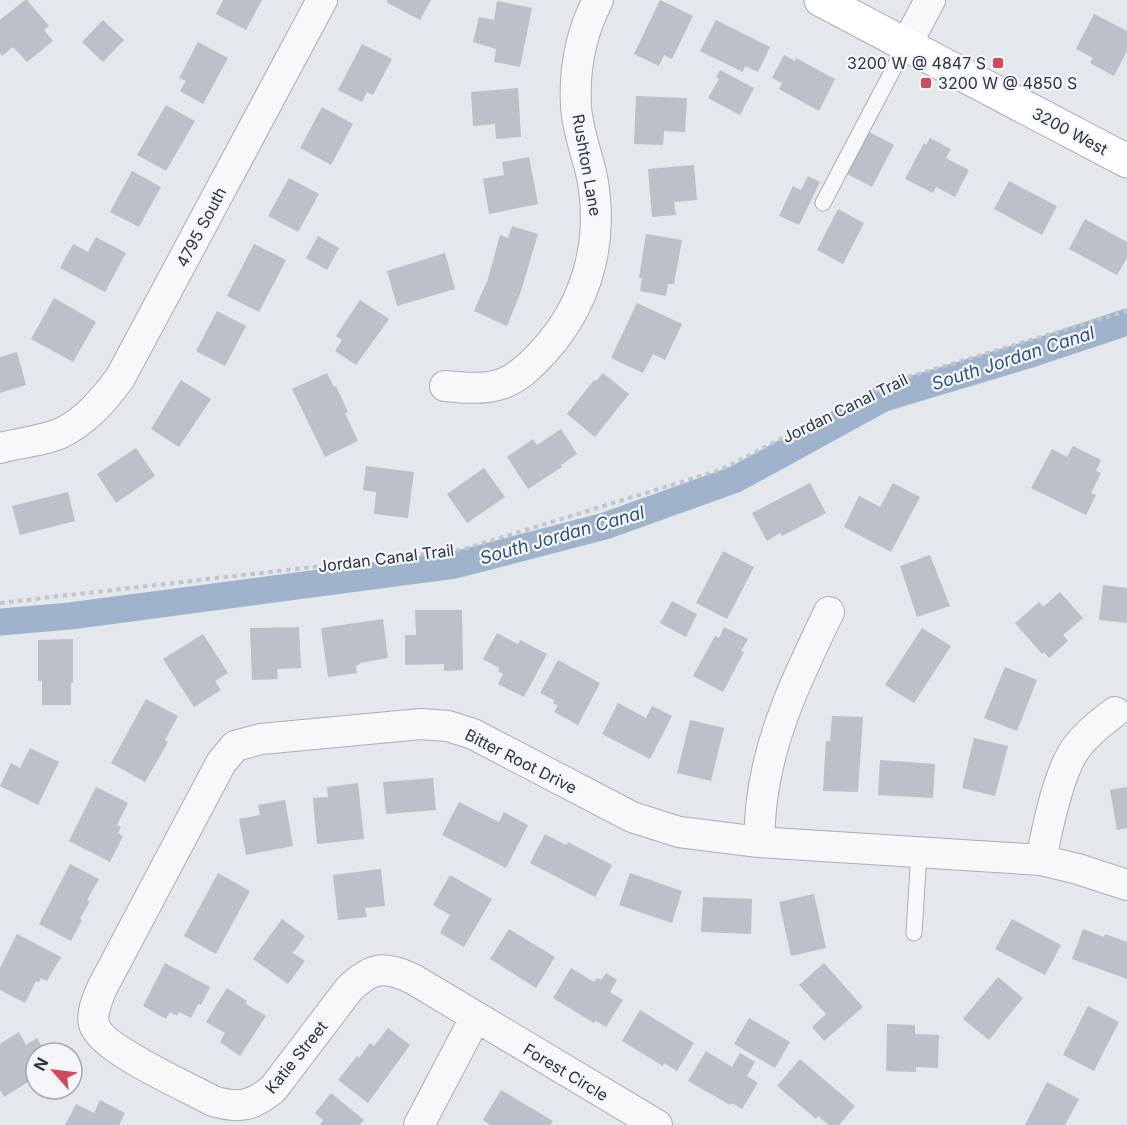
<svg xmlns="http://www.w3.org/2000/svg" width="1127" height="1125" font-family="Inter,sans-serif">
<rect width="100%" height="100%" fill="#e4e7ec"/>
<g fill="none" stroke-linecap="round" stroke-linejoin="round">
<path stroke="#9fb4cc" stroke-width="27" d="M0,622l70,-6 385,-51 150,-39 131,-47 148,-81 150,-45 93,-31"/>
</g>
<path fill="#bbc0ca" d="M25,0h2l22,26 -5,4 9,11 -26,21 -14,-15 -11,9 -2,-3v-33z
M223,0h39l-16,30 -30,-16z
M388,0h43l-11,20 -34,-18z
M660,0l33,16 -21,43 -8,-4 -5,11 -25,-12z
M497,1l35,7 -12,59 -26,-5 2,-13 -23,-7 6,-25 15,3z
M1094,14l33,17v20l-13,25 -24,-13 3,-5 -17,-9z
M103,20l21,20 -21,22 -21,-20z
M716,20l54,27 -12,25 -13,-6 -2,6 -43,-21z
M198,42l30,16 -25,46 -23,-13 6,-10 -7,-3z
M362,44l30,15 -19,36 -6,-3 -5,10 -24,-12z
M784,55l11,6 1,-3 39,21 -16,32 -40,-22 3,-6 -10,-5z
M720,70l34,18 -14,27 -32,-17 11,-19 -3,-2z
M518,88l3,49 -25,2 -1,-15 -22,2 -2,-34z
M636,96l51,2 -2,34 -21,-1 -1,14 -29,-1z
M166,105l29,16 -29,50 -29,-16z
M322,107l31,17 -22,41 -31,-17z
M869,132l25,13 -22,42 -25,-13z
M930,138l21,11 -5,9 23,12 -14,27 -19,-10 -3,6 -28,-14 19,-36 2,2z
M529,157l9,47 -49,10 -6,-35 21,-4 -2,-13z
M694,165l3,35 -23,2 2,13 -24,2 -4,-48z
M132,171l29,16 -22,40 -29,-15z
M808,176l12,6 -21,43 -20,-9 14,-30 8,4z
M289,178l30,16 -21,38 -30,-16z
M1009,181l48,25 -15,29 -48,-26z
M838,209l26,14 -21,41 -26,-14z
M1085,219l42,23v16l-10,17 -48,-26z
M512,226l26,8 -17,57 -14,35 -33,-15 14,-32 12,-44 8,3z
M646,234l36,6 -8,44h-6l-2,12 -26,-5 2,-13h-3z
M318,236l21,12 -12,22 -21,-12z
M96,237l30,16 -21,39 -45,-24 13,-24 15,8z
M254,244l32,16 -27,52 -32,-16z
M445,253l10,36 -58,17 -10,-35z
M54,298l42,24 -23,40 -42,-23z
M360,300l29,19 -33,46 -21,-14 7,-11 -6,-4z
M637,303l45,21 -17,36 -12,-6 -10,19 -32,-15z
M217,311l29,15 -21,40 -29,-15z
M17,352l9,33 -26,8v-36z
M327,373l7,14 2,-1 12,26 -3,1 13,28 -33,16 -33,-68z
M603,373l26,21 -34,43 -28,-23 27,-34 2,1z
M181,380l30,19 -32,48 -28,-18z
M561,429l16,25 -16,11 1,2 -34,22 -21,-32 26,-18 4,6z
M1073,446l28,14 -5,11 5,2 -10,20 5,2 -10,20 -55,-27 21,-39 15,8z
M136,448l19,28 -39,27 -19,-29z
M366,466l48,6 -6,46 -34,-4 2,-22 -13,-2z
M484,468l21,29 -38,26 -20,-29z
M810,483l16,30 -44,23 -2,-3 -13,8 -15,-28z
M893,483l27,14 -29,55 -47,-25 15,-31 21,11z
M68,492l7,29 -55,14 -8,-29z
M723,551l31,16 -27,52 -31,-16z
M930,555l20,51 -33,11 -17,-51z
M1103,585l24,3v35l-28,-3z
M1060,592l23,26 -20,17 5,6 -19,17 -5,-6 -2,2 -27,-31 24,-21 4,5z
M672,601l25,13 -11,23 -26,-14z
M415,610h47l1,60 -19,1v-7l-39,1v-30h11z
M383,619l5,39 -28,5 -1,2h-3l1,8 -29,4 -7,-49z
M299,627l2,41 -24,1 1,10 -26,1 -2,-52z
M724,627l24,12 -7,12 3,1 -21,40 -30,-16 22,-40 4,2z
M922,628l29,18 -37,57 -29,-18z
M497,633l21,11 2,-4 27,14 -23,43 -26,-13 5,-10 -5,-3 1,-3 -16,-9z
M203,634l25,39 -13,8 6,9 -27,17 -31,-48z
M73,639v44h-2v22h-29v-24h-4v-41z
M558,660l42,23 -22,42 -24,-13 4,-6 -5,-3 1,-3 -14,-7z
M1005,667l32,13 -20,51 -33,-13z
M146,699l32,17 -13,24 3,2 -23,40 -34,-19z
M618,703l28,15 6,-12 20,10 -22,43 -48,-25z
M832,716l31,1 -5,75 -35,-1 3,-50h4z
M690,720l34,8 -13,53 -34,-8z
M974,738l34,8 -13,50 -33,-8z
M30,748l29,14 -21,43 -38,-19 11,-23 9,5z
M880,760l55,4 -2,34 -55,-3z
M433,778l3,32 -50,4 -3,-32z
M358,783l6,56 -47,5 -4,-46 15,-1 -1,-10z
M96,787l32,16 -11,22 4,2 -3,6 5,3 -13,26 -41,-21z
M1127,787v41l-10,2 -7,-40z
M285,800l8,46 -47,9 -7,-36 21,-4 -2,-10z
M459,802l40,20 5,-10 24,13 -22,43 -64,-33z
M545,834l21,11 2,-3 44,23 -17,32 -65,-34z
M70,864l29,15 -12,21 3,1 -10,18 2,1 -11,21 -32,-17z
M381,869l4,37 -20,2 2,9 -29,3 -5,-45z
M218,873l32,18 -34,63 -32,-18z
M630,873l52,18 -10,32 -53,-18z
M450,875l42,24 -28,48 -24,-14 10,-18 -17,-10z
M814,894l12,54 -35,8 -12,-54z
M703,897l49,2 -1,35 -50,-2z
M282,919l23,17 -12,17 12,8 -17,23 -35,-25z
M1012,919l49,26 -16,30 -50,-26z
M509,929l46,28 -19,31 -46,-29z
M1083,929l21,8 1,-3 22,8v37l-55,-20z
M17,934l44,23 -14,24 -6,-3 -2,4 -3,-1 -11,22 -25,-13v-22z
M165,963l45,24 -9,18 -3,-1 -7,14 -12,-6 -2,4 -7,-4 -4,7 -23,-13z
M824,963l39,44 -39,34 -12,-14 14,-13 -27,-29z
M571,968l23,14 3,-4 4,2 5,-7 11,7 -7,12 13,8 -17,27 -10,-6 -2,2 -41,-25z
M998,977l25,21 -34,42 -26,-21z
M227,988l20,13 -1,3 20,12 -26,40 -20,-14 5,-9 -19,-11z
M1088,1006l31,16 -25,49 -31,-16z
M640,1010l54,33 -17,28 -13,-8 -1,3 -41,-25z
M749,1018l41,24 -15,26 -41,-24z
M887,1024l28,1v9l24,1 -1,33 -22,-1v5l-30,-1z
M388,1028l22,17 -42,58 -30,-23 19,-24 2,2 11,-15 4,3z
M19,1032l7,13 11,-7 9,15h-10v24l-32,20 -4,-7v-46z
M706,1051l26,16 8,-14 15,9 -8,14 11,7 -16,26 -10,-6 -2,2 -42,-24z
M800,1059l55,47 -16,19h-10l-11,-9 -2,3 -39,-33z
M1047,1082l32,17 -14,26h-40z
M501,1090l52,31 -3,4h-60l-7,-5z
M331,1093l33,27 -5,5h-39l3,-5 -8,-7z
M100,1100l25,13 -6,12h-54l11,-21 18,9z"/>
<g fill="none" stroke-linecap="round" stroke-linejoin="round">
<defs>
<path id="lane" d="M823,203l83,-158
M914,933l5,-81"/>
<path id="street" d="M906,45l24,-45
M445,386c50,5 66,2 100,-36 43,-48 59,-110 47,-173 -5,-23 -15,-48 -16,-71 -2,-37 5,-73 22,-106
M0,448c19,-5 41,-7 59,-14 26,-12 44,-33 61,-56l202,-378
M759,842c1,-14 1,-28 3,-42 8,-67 38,-128 67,-188
M1041,860c6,-31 14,-70 27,-98 9,-21 30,-37 47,-50
M419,1125l56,-107
M657,1125l-244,-146c-29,-14 -41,-12 -64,10l-76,100c-21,17 -34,20 -60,12 -25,-14 -113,-52 -119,-77 -3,-12 4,-26 8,-36l119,-225 14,-17 26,-7 160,-15 27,2 25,8 159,83 47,15 80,10 282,18 37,9 49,16"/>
<path id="secondary" d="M821,0l306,161"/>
</defs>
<use href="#lane" stroke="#a9aeb7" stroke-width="17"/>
<use href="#street" stroke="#a9aeb7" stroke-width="32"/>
<use href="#secondary" stroke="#a9aeb7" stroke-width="35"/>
<path stroke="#c2c5cb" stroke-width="4" stroke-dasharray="4.5 4.5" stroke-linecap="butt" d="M0,603l461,-53 259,-80 175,-89 232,-70"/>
<use href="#lane" stroke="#f7f8fa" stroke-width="15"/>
<use href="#street" stroke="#f7f8fa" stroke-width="30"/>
<use href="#secondary" stroke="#fff" stroke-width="33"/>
</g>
<g fill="#d1495b" stroke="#f4f6f9" stroke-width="2">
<rect x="992" y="57" width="12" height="12" rx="3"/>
<rect x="920" y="77" width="12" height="12" rx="3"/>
</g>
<g text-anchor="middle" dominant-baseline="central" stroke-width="4.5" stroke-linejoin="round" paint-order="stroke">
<g font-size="16" fill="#2b3445" stroke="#f4f6f9" text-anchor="end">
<text x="986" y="63">3200 W @ 4847 S</text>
<text x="938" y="83" text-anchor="start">3200 W @ 4850 S</text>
</g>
<g font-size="16" fill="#2b3445" stroke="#f4f6f9">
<text transform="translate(1070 131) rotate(28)">3200 West</text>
<text transform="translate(587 165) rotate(80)">Rushton Lane</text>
<text transform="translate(201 227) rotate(-62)">4795 South</text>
<text transform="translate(845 408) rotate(-26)">Jordan Canal Trail</text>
<text transform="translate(386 558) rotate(-7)">Jordan Canal Trail</text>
<text transform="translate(521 761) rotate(27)">Bitter Root Drive</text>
<text transform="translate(296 1057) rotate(-51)">Katie Street</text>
<text transform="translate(566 1072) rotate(31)">Forest Circle</text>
</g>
<g font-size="18" font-style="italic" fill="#34527a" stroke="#f4f6f9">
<text transform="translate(1013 358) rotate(-18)">South Jordan Canal</text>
<text transform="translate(562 535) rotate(-16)">South Jordan Canal</text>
</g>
</g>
<g transform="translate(54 1071) rotate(298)"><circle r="28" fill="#f4f6f9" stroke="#a4a8b1" stroke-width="1.5"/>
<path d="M0-4.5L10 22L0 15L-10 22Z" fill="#d1495b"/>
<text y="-9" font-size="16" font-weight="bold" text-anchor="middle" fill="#2b3445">N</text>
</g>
</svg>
